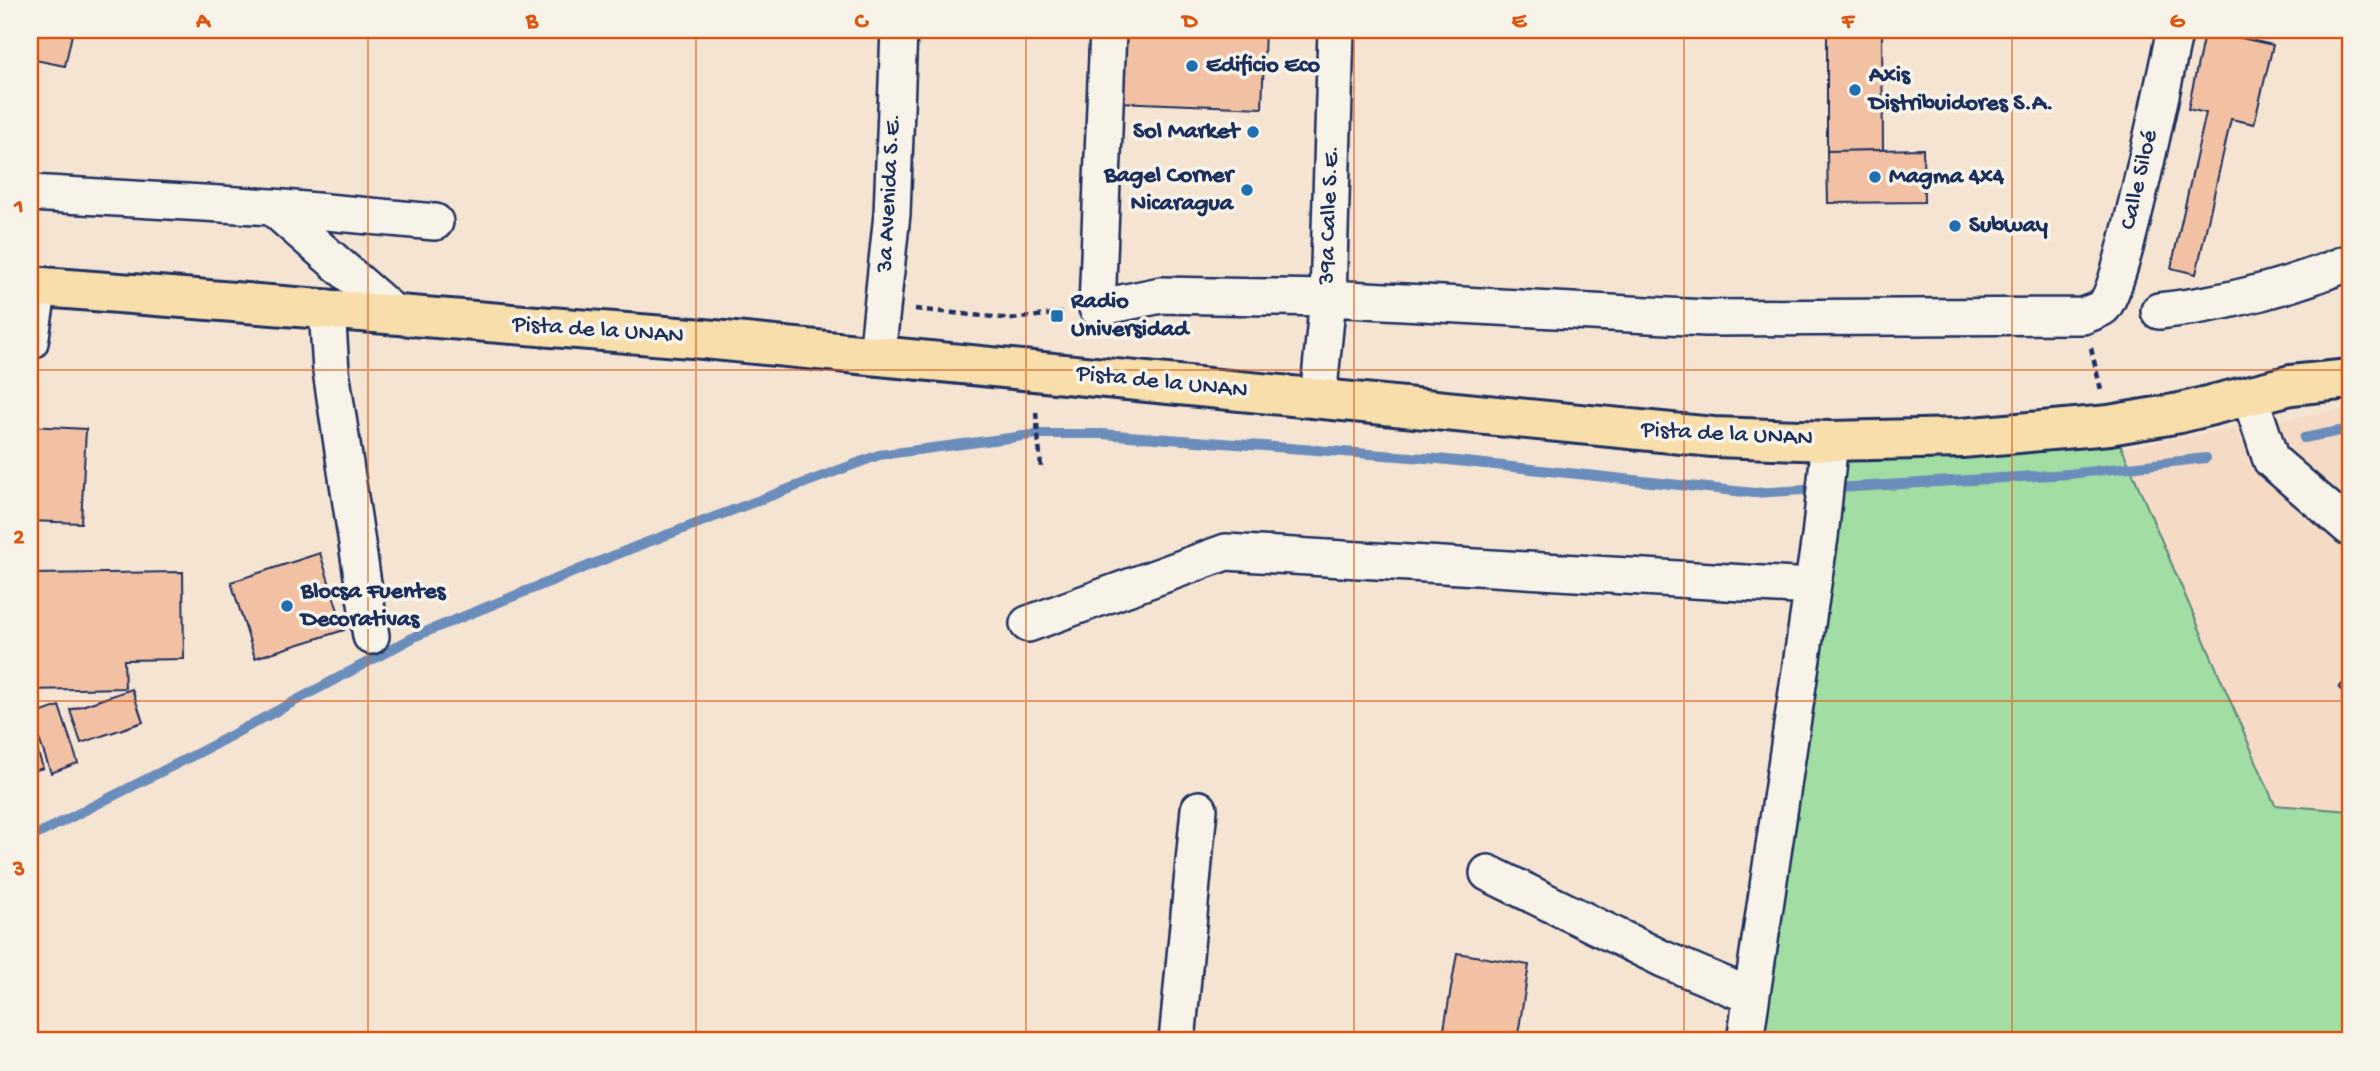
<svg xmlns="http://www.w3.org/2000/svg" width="2380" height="1071" font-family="'Gochi Hand',sans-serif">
<rect width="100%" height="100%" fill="#f6e4d3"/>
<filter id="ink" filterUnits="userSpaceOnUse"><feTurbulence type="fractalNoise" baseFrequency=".0143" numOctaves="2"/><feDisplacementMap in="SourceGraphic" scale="14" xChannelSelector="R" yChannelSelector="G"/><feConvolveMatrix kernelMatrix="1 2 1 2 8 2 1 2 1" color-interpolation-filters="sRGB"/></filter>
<g filter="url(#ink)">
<path fill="#f5dac5" d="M2350,408v403l-74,-6 -154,-357z"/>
<path fill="#a2dda3" stroke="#5e8680" stroke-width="2" d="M2109,425l13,23 153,357 75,6v230h-605l85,-600z"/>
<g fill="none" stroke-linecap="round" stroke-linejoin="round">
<path stroke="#6a8dbb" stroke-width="10" d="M2304,438l46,-9
M30,838l174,-88 214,-115 222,-90 239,-90 160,-21h63l336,25 316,34 315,-19 137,-16"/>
</g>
<path fill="#f2c1a3" stroke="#1b2f5e" stroke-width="2" d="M30,30h43l-8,36 -35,-7z
M1121,30h144l-3,78 -144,-6z
M1827,30h55l1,120 -56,1z
M2205,30l68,15 -19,79 -23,-5 -35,155 -25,-6 35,-155 -18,-4z
M1923,149l1,53 -96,1 -1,-52z
M30,426l56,3 -5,94 -51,-2z
M320,553l24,77 -89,28 -24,-76z
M183,572l1,87 -60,1 1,28 -95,2v-116z
M2350,675v24l-11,-11z
M132,689l11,33 -62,21 -11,-33z
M59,706l19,57 -27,10 -20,-57z
M30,727l13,41 -13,4z
M1457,953l72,12 -12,76h-75z"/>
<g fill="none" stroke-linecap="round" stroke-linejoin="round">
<defs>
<path id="minor" d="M1108,30l-11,278 64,-13 167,3 378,20 377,-2c6,-3 15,-5 20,-9 19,-17 63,-238 72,-277
M30,193l242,14 163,15
M272,207l124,108
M327,308l4,63 40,265
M2159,311c67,-7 130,-24 191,-49
M30,342l9,-55
M877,356l15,-142 7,-184
M2250,397l21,63 79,68
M1318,399l10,-101 8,-268
M1028,624l198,-72 585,35
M1488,873l175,86 88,37
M1177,1041l22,-232
M1745,1041l75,-504 10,-96"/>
<path id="major" d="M30,286l674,53 1009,98 117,4 132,-3 147,-13 71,-12 111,-28 59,-6"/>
</defs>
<use href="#minor" stroke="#1b2f5e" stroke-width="40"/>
<use href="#major" stroke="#1b2f5e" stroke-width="44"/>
<path stroke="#1b2f5e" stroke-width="4.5" stroke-dasharray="7 5" stroke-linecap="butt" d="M915,309l97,10 51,-6
M2091,348l10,42
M1036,412l5,55"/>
<use href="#minor" stroke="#f7f3e8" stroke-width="35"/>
<use href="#major" stroke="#f8deab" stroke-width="38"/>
</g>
</g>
<path fill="none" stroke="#de5710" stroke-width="2" stroke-opacity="0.55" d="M368,30v1011M696,30v1011M1026,30v1011M1354,30v1011M1684,30v1011M2012,30v1011M30,370h2320M30,701h2320"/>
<g fill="#1f6fb2" stroke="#f7f3e8" stroke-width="2.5">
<circle cx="1192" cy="66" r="7"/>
<circle cx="1855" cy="90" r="7"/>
<circle cx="1253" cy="132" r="7"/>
<circle cx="1875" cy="177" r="7"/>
<circle cx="1247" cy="190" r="7"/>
<circle cx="1955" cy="226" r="7"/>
<rect x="1050" y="309" width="14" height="14" rx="3.5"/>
<circle cx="287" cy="606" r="7"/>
</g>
<g text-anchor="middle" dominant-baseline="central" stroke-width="7" stroke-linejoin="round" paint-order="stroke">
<g font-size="24" font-weight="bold" fill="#1b2f5e" stroke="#f7f3e8" text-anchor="start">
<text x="1206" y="66">Edificio Eco</text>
<text x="1869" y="76">Axis<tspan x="1869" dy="28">Distribuidores S.A.</tspan></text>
<text x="1239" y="132" text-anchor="end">Sol Market</text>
<text x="1233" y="176" text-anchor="end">Bagel Corner<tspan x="1233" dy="28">Nicaragua</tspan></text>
<text x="1889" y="177">Magma 4x4</text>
<text x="1969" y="226">Subway</text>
<text x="1071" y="302">Radio<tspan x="1071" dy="28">Universidad</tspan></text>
<text x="301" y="592">Blocsa Fuentes<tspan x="301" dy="28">Decorativas</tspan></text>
</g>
<g font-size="24" fill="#1b2f5e" stroke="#f7f3e8">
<text transform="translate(2140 180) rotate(-77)">Calle Siloé</text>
<text transform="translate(890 193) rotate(-87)">3a Avenida S.E.</text>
<text transform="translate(1330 215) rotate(-88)">39a Calle S.E.</text>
<text transform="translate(598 331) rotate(4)">Pista de la UNAN</text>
<text transform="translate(1162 383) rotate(6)">Pista de la UNAN</text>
<text transform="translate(1727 435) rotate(3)">Pista de la UNAN</text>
</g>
</g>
<rect width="2380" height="1071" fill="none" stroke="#f7f3e8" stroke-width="77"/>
<rect x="38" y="38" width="2304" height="994" fill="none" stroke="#de5710" stroke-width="2.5"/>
<g font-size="23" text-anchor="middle" font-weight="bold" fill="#de5710">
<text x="203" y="27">A</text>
<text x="532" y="27">B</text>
<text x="861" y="27">C</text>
<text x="1190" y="27">D</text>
<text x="1519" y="27">E</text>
<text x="1848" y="27">F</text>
<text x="2177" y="27">G</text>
<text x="19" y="212">1</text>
<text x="19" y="543">2</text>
<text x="19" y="875">3</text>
</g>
</svg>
